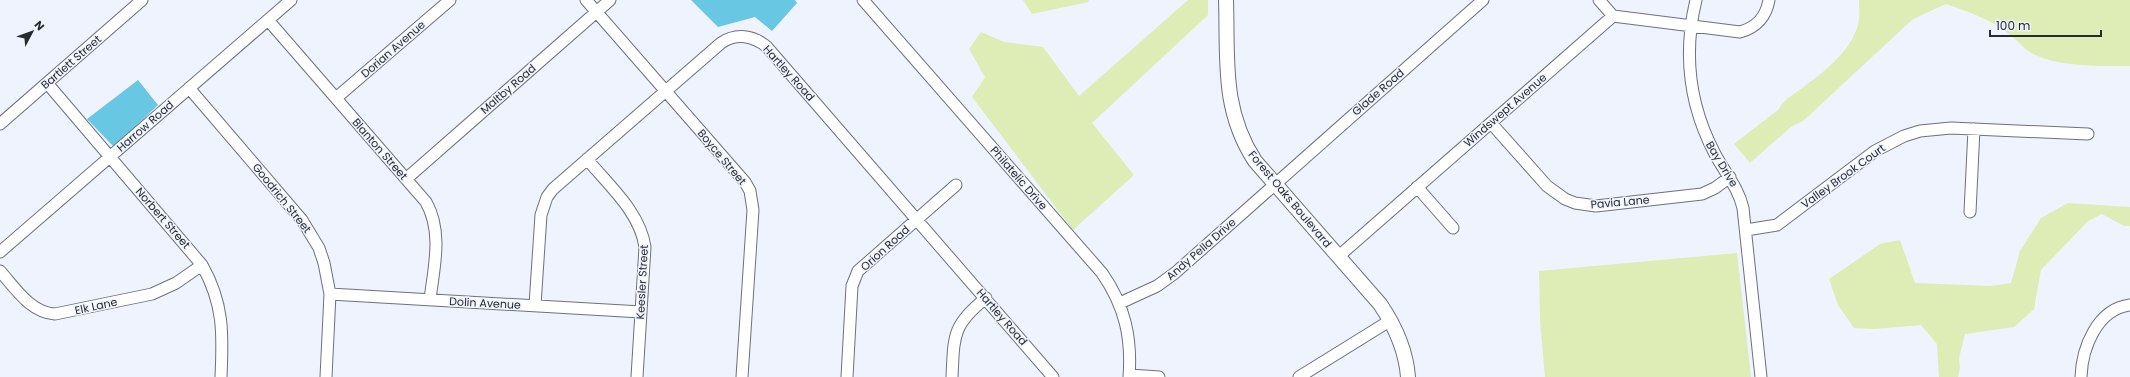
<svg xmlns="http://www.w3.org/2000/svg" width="2130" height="377" font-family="Poppins,sans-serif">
<rect width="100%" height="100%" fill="#eef3fe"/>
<path fill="#deecb6" d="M1023,0h66l-1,2 -56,12z
M1188,0h20v15l-116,108 42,52 -61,55 -101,-133 13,-20 -16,-28 12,-17 23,10 39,5 36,49z
M1859,0h271v66c-27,0 -67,1 -92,-10 -15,-6 -17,-13 -29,-22 -19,-15 -40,-22 -63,-30l-33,15 -110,102 -11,5 -42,37 -16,-19 45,-35c5,-11 18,-16 27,-24 21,-15 50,-39 53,-66 1,-6 0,-13 0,-19z
M2068,203l62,4v19h-6l-22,-12 -14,7 -47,49 -7,39 -20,18 -49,7 -6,24 1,10 -2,9h-19l-2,-33 -16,-19 -47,4 -20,-1 -16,-23 -9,-26 51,-35 20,-4 15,43 76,3 20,-3 9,-32 21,-33z
M1737,253l14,124h-206l-5,-57 -1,-49z"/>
<path fill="#68c7e3" d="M691,0h104l2,3 -25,28 -17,-14 -37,10z
M138,80l20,25 -44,42 -27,-28z"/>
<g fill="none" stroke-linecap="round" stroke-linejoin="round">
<defs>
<path id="minor" d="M586,0l159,182 5,9 3,19 -11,167
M863,0l239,273c23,33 30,65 27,104
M1599,0l14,16
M1696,0c-13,54 -7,105 19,154 10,19 23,33 28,54l18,169
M268,20l158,182c17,30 8,65 4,97
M47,83l155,182c22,39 21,69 19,112
M189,88l113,132 17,28 5,15 6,31 -4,83
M336,98l114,-98
M1491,123l56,63 18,13 10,4 21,3 106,-12 13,-6 15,-11
M0,124l142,-124
M587,159c22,27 53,53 58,88l-8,130
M406,179l204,-179
M1417,187l36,41
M1970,212l4,-83
M1746,230l31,-5 98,-74 29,-15 16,-5 31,-3 137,6
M0,252l291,-252
M1339,256l274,-240 127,16c17,-5 26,-15 29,-32
M0,271c16,18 30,41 55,43l97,-20 24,-11 26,-18
M330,294l311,18
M1120,303l37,-17 18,-13 308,-273
M535,305l6,-90 6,-18 6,-8 168,-146c15,-10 32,-8 46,4l286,330
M1130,375l29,2
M847,377l5,-91 6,-15 98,-86
M952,377c2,-41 0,-52 34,-79
M1299,377l92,-57
M2081,377c1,-29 16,-68 49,-72"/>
<path id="major" d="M1226,0c2,58 -5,109 29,161l125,143c15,22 26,46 28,73"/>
</defs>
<use href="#minor" stroke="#6c717b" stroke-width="13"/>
<use href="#major" stroke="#6c717b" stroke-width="16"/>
<use href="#minor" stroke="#fff" stroke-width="11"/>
<use href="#major" stroke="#fff" stroke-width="14"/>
</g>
<g text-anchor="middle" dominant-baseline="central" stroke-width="3" stroke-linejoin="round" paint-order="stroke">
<g font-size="11" fill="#282a2e" stroke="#eef3fe">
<text transform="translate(393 49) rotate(-41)">Dorian Avenue</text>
<text transform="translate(71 62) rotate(-41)">Bartlett Street</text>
<text transform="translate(789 73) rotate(48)">Hartley Road</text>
<text transform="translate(508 89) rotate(-41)">Maltby Road</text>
<text transform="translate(1378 92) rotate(-41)">Glade Road</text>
<text transform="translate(1505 110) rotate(-41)">Windswept Avenue</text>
<text transform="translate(145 126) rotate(-41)">Harrow Road</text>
<text transform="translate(380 149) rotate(49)">Blanton Street</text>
<text transform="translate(722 157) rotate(50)">Boyce Street</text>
<text transform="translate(1722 164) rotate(59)">Bay Drive</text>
<text transform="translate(1843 176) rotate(-36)">Valley Brook Court</text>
<text transform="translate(1019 178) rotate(49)">Philatelic Drive</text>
<text transform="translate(282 198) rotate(51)">Goodrich Street</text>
<text transform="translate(1290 199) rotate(50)">Forest Oaks Boulevard</text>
<text transform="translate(1620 202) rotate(-5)">Pavia Lane</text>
<text transform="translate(163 218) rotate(49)">Norbert Street</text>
<text transform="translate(885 248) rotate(-42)">Orion Road</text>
<text transform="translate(1201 249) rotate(-41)">Andy Pella Drive</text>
<text transform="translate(642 282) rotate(-87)">Keesler Street</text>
<text transform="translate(485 303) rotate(3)">Dolin Avenue</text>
<text transform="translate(96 306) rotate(-12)">Elk Lane</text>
<text transform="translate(1002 317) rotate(49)">Hartley Road</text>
</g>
</g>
<g transform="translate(32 32) rotate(49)" stroke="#eef3fe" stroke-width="3" paint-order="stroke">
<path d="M0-3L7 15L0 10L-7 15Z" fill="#282a2e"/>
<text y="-6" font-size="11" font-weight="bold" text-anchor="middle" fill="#282a2e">N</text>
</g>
<path d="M1990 30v6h111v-6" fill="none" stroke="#282a2e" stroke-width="2"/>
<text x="1996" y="30" font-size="12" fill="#282a2e" stroke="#eef3fe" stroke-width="3" paint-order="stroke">100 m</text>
</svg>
